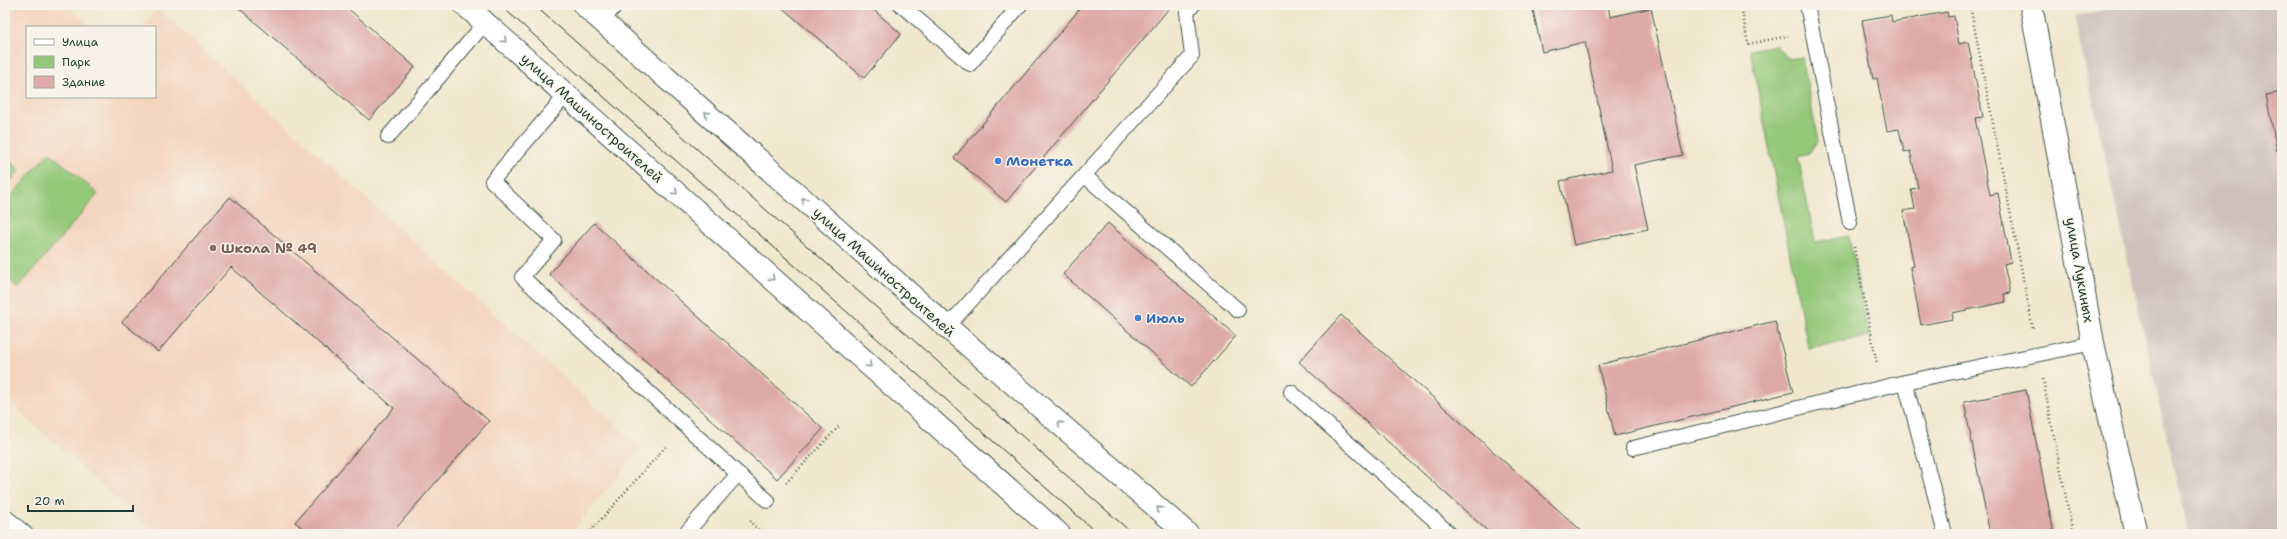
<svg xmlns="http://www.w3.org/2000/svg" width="2287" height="539" font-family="'Shantell Sans',sans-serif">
<rect width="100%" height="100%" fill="#f7f3e8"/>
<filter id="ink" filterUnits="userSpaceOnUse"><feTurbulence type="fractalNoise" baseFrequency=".025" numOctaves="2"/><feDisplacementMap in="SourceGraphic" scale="8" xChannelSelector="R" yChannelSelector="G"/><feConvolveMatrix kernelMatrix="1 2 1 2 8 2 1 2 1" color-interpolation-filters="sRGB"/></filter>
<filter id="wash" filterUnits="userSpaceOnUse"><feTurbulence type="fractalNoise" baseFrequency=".012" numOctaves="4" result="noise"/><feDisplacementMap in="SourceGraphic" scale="16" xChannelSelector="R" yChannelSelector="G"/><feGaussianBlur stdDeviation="0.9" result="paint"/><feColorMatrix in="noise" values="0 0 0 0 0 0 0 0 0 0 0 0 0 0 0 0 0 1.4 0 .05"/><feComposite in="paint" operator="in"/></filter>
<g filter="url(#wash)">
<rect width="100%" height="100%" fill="#f0e7ce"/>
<path fill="#f3d4bf" d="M16,5h51l24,22h-64v70h128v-70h-13l16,-18 483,439 -71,86h-415l-150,-136v-380z"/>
<path fill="#cfc0bb" d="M2110,5h172v529h-94l-114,-518 37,-7z"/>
<path fill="#94c879" stroke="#5a8256" d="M1775,45l14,14 13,-2 16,84 -9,12 -11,3 17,86 34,-6 20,101 -61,11 -58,-298z
M49,152l49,42 -80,94 -13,-12v-72z
M5,156l15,14 -15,17z"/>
<g id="blocks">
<path fill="#deaaa8" d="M235,5h109l71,62 -46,53z
M779,5h89l33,29 -37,44z
M1083,5h89l-166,197 -52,-44z
M1532,5h76l2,12 41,-9 32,147 -49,10 14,64 -74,16 -14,-64 52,-11 -27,-128 -43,10z
M1947,12l1,5 6,-1 5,28 9,-2 15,75 -8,1 15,77 8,-2 13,69 -7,2 6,29 -6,1 2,8 -54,11 1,6 -32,6 -11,-58 4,-1 -11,-55 12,-2 -4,-20 7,-1 -4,-19 -4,-18 -6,1 -5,-23 -12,2 -10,-53 -4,1 -11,-59 29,-5 1,7z
M2282,92v58l-5,1 -11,-56z
M230,197l259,224 -98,113h-81l-15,-12 99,-114 -163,-141 -73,85 -36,-30z
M594,223l229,206 -46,50 -228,-205z
M1108,223l128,113 -45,51 -128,-113z
M1341,315l244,219h-94l-192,-172z
M1775,321l18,71 -178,44 -17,-71z
M2026,390l28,144h-64l-26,-132z
M742,529l6,5h-11z"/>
</g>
</g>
<g filter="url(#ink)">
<use href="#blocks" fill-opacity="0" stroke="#3e564b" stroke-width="1"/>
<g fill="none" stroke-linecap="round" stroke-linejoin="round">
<defs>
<path id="service" d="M901,5l69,59 50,-59
M1807,5l43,218
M602,21l14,-16
M566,95l-74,86 62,59 -32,37 246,224
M388,137l97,-114
M1085,176l153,134
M947,327l245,-271 -5,-44 6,-7
M1905,382l40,152
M1291,392l159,142
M1633,448l272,-66 188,-39
M5,516l21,18
M685,534l53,-60"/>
<path id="minor" d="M2031,5l62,338 43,191"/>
<path id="secondary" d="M465,5l594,529
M584,5l363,322 241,207"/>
</defs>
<use href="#service" stroke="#3e564b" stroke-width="16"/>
<use href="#minor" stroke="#3e564b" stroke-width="24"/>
<use href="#secondary" stroke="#3e564b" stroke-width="24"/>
<path stroke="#3e564b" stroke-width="2.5" stroke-dasharray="1 3" stroke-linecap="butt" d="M1741,5l7,39 40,-8
M1970,5l63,324
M1854,247l23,117
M2043,379l30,155
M786,483l54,-58
M751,521l-1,1 13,12
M588,534l79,-89"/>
<use href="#service" stroke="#fff" stroke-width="14"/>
<use href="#minor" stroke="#fff" stroke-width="22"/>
<use href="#secondary" stroke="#fff" stroke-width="22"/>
<path stroke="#1f3d34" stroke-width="1" d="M500,5l598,529
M534,5l599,529"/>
</g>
<defs><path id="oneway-chevron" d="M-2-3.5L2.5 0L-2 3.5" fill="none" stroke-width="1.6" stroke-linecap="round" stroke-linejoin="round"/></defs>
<g stroke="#8f9e9a">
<use href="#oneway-chevron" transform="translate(504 40) rotate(42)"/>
<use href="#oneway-chevron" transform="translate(707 114) rotate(-138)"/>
<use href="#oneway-chevron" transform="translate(675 192) rotate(42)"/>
<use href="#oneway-chevron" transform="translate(804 200) rotate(-138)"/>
<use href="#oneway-chevron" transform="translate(772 278) rotate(42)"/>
<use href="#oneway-chevron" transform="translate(869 365) rotate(42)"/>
<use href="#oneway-chevron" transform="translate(1060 424) rotate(-139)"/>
<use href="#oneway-chevron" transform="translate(1159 509) rotate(-139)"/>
</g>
</g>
<g fill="#3f7fe0" stroke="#f7f3e8" stroke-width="1.5">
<circle cx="998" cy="161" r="4"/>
<circle cx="1138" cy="318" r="4"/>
</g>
<circle fill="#8d6e63" stroke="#f7f3e8" stroke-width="1.5" cx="213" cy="248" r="4"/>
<g text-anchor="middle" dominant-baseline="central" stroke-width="3" stroke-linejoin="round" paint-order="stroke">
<g font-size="14" fill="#1f3d34" stroke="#f7f3e8">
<text transform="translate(592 118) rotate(42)">улица Машиностроителей</text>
<text transform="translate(2080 270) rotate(80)">улица Лукиных</text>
<text transform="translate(884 272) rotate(42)">улица Машиностроителей</text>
</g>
<g font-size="14" font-weight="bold" fill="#366cbe" stroke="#f7f3e8" text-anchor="start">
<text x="1006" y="161">Монетка</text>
<text x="1146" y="318">Июль</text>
</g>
<g font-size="14" font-weight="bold" fill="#785e54" stroke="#f7f3e8" text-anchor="start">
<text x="221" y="248">Школа № 49</text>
</g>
</g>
<rect width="2287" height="539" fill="none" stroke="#f7f3e8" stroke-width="20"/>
<rect x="26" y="26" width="130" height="72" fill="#f7f3e8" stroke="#a1aaa0"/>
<rect x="34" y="39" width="20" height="6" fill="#ffffff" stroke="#a1aaa0"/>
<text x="62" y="46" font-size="12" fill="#1f3d34">Улица</text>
<rect x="34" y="56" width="20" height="12" fill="#94c879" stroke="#a1aaa0"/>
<text x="62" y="66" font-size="12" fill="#1f3d34">Парк</text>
<rect x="34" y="76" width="20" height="12" fill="#deaaa8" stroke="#a1aaa0"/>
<text x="62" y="86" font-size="12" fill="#1f3d34">Здание</text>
<path d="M28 505v6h105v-6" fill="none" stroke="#1f3d34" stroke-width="2"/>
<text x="34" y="505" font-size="12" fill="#1f3d34" stroke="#f7f3e8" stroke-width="3" paint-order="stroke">20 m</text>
</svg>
